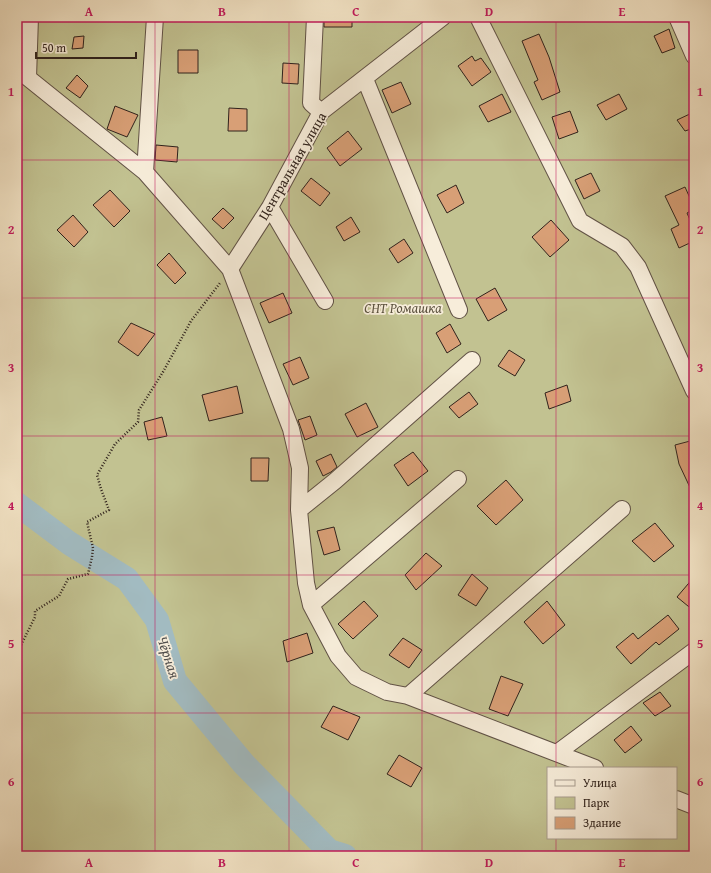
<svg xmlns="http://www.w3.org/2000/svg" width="711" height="873" font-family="'Gentium Book Plus',serif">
<rect width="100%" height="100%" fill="#f3e4c6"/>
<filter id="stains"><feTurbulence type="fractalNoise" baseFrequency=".005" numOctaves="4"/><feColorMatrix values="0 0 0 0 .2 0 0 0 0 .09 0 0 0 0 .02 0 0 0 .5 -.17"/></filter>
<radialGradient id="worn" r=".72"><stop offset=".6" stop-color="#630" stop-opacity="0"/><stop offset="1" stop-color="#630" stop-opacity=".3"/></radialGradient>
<path fill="#c2c291" stroke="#797256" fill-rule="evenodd" d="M17,17h677v839h-677zM548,768h128v70h-128z"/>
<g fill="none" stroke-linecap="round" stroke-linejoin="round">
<path stroke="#a2bbc1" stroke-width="24" d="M17,504l52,39 58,36 30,41 18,61 68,82 86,88 16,5"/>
</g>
<path fill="#d89f76" stroke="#30221c" d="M324,17h28v10h-28z
M669,29l6,19 -13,5 -8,-17z
M539,34l10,23 11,35 -18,8 -8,-18 4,-2 -16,-39z
M84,36l-1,12 -11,1 2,-12z
M178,50h20v23h-20z
M472,56l3,5 6,-3 10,14 -19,14 -14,-20z
M283,63l16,1 -1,20 -16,-1z
M77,75l11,11 -8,12 -14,-10z
M401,82l10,22 -19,9 -10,-23z
M502,94l9,18 -23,10 -9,-16z
M619,94l8,15 -21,11 -9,-15z
M115,106l23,9 -11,22 -20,-8z
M229,108l18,1v22h-19z
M570,111l8,21 -19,7 -7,-22z
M694,112v16l-9,3 -8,-11z
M348,131l14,18 -22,17 -13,-18z
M156,145l22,2 -1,15 -22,-2z
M591,173l9,18 -16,8 -9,-19z
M311,178l19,15 -10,13 -19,-15z
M456,185l8,18 -17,10 -10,-18z
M685,187l9,20v2l-7,4 7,16v12l-15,7 -8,-19 8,-4 -14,-29z
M110,190l20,21 -16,16 -21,-22z
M223,208l11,10 -11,11 -11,-10z
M73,215l15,17 -14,15 -17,-17z
M351,217l9,15 -16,9 -8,-14z
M551,220l18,20 -19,17 -18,-20z
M404,239l9,14 -15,10 -9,-14z
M169,253l17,20 -11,11 -18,-19z
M495,288l12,22 -19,11 -12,-22z
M283,293l9,20 -23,10 -9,-20z
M131,323l24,11 -17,22 -20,-14z
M450,324l11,20 -14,9 -11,-20z
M509,350l16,10 -10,16 -17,-10z
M300,357l9,21 -16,7 -10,-21z
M567,385l4,16 -22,8 -4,-16z
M237,386l6,27 -34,8 -7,-26z
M469,392l9,12 -19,14 -10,-11z
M366,403l12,24 -21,10 -12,-23z
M310,416l7,19 -12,5 -7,-20z
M162,417l5,19 -19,4 -4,-18z
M694,440v56l-15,-32 -4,-19z
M413,452l15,19 -20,15 -14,-21z
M331,454l6,13 -6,5 -8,4 -7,-15z
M251,458h18l-1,23h-17z
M506,480l17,20 -27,25 -19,-19z
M655,523l19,23 -20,16 -22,-21z
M334,527l6,23 -16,5 -7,-24z
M426,553l16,13 -26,24 -11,-15z
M472,574l16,14 -12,18 -18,-11z
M694,577v34l-17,-14z
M364,601l14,15 -25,23 -15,-15z
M547,601l18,24 -22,19 -19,-22z
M668,615l11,14 -20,16 -3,-3 -25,22 -15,-17 17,-14 5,6z
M307,633l6,20 -26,9 -4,-21z
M403,638l19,12 -13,18 -20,-13z
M501,676l22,8 -15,32 -19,-7z
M660,692l11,14 -16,10 -12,-13z
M333,706l27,11 -12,23 -27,-13z
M631,726l11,14 -17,13 -11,-13z
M399,755l23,13 -11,19 -24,-13z"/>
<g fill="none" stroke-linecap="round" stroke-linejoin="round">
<defs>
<path id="minor" d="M315,17l-4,86 10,9
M478,17l102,204 42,25 16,21 56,124
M677,17l17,39
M17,69l128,103 85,97 61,160 9,39 -1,42 7,73 5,22 27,51 18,21 31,15 21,4 187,72
M28,78l2,-61
M365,79l94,231
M145,172l10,-155
M270,207l55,94
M230,269l40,-62 51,-95 122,-95
M299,510l36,-29 137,-121
M311,605l147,-126
M408,696l214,-187
M557,753l137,-102
M676,799l18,7"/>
</defs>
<use href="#minor" stroke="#615246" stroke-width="18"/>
<path stroke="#30221c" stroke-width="2.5" stroke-dasharray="1 2" stroke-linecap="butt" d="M17,653l18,-36v-6l24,-15 9,-17 20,-5 4,-17 1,-9 -6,-26 22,-12 -8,-21 -4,-14 18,-31 23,-22 1,-12 24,-38 28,-51 29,-38"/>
<use href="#minor" stroke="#f7edda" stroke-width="16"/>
</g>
<path fill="none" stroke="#c2185b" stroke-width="1" stroke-opacity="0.55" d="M155,17v839M289,17v839M422,17v839M556,17v751M17,160h677M17,298h677M17,436h677M17,575h677M17,713h677M556,838v18"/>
<g text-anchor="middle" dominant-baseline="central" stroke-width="3.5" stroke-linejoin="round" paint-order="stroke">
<g font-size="14" fill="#30221c" stroke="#f7edda">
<text transform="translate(292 166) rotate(-60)">Центральная улица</text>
</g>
<g font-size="14" font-style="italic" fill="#5c523f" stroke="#f7edda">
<text x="403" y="308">СНТ Ромашка</text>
</g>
<g font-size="15" font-style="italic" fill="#52504e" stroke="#f7edda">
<text transform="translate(169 657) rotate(72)">Чёрная</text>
</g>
</g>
<rect width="711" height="873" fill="none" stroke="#f3e4c6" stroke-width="44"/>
<rect x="547" y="767" width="130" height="72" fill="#f7edda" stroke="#a79c8e"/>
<rect x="555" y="780" width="20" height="6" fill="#f7edda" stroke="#a79c8e"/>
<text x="583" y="787" font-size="12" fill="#30221c">Улица</text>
<rect x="555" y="797" width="20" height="12" fill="#c2c291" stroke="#a79c8e"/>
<text x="583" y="807" font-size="12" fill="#30221c">Парк</text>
<rect x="555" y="817" width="20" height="12" fill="#d89f76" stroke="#a79c8e"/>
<text x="583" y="827" font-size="12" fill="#30221c">Здание</text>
<path d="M36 52v6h100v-6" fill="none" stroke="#30221c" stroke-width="2"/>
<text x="42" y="52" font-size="12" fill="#30221c" stroke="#f7edda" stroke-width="3" paint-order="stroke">50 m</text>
<rect x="22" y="22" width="667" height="829" fill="none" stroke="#c2185b" stroke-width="1.5"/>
<g font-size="13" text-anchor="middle" font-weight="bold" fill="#c2185b">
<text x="89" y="16">A</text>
<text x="222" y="16">B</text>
<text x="356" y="16">C</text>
<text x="489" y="16">D</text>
<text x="622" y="16">E</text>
<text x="11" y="96">1</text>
<text x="700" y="96">1</text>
<text x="11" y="234">2</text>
<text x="700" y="234">2</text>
<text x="11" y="372">3</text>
<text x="700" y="372">3</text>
<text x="11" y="510">4</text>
<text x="700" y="510">4</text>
<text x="11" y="648">5</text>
<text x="700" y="648">5</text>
<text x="11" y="786">6</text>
<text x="700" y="786">6</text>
<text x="89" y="867">A</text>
<text x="222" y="867">B</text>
<text x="356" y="867">C</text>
<text x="489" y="867">D</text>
<text x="622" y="867">E</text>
</g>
<rect width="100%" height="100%" filter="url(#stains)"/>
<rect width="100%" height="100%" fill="url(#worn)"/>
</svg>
